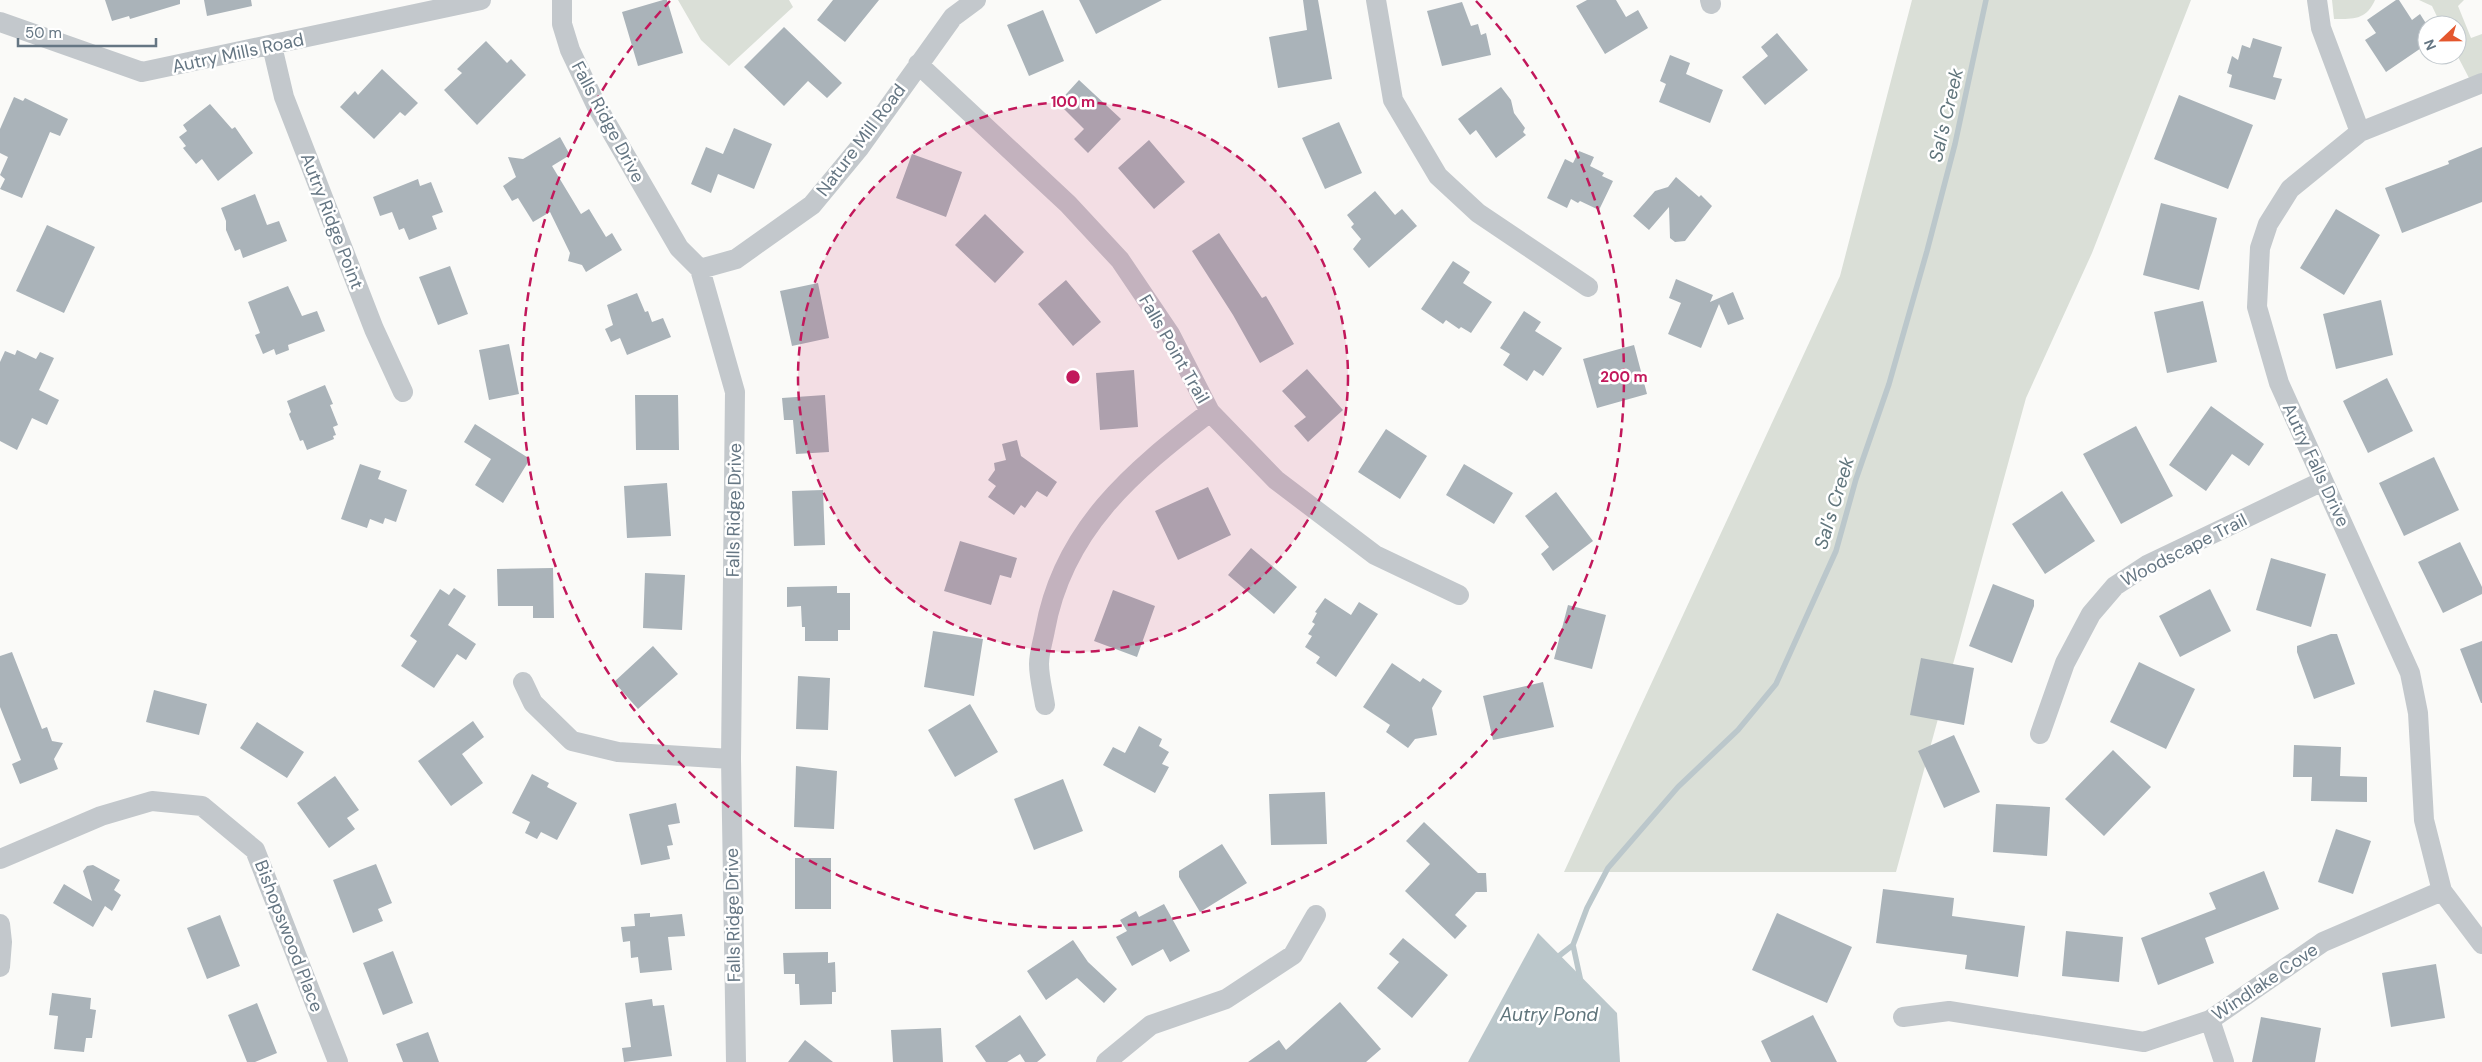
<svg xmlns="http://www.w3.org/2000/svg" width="2482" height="1062" font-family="'DM Sans',sans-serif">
<rect width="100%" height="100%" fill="#fafaf8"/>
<path fill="#dadfd7" d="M678,0h111l4,7 -64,59 -28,-26z
M1912,0h279l-99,253 -66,145 -130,474h-332l276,-596z
M2332,0h43c-9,20 -21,19 -41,19z
M2419,0h45l-6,6 13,32 11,-4v40l-13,4 -12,-23v-30h-16l-9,-19z"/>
<path fill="#bbc7cb" d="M1538,933l79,80 3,49h-152z"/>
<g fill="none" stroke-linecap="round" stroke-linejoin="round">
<path stroke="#bbc7cb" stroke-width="5.5" d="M1573,945l14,-37 21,-40 70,-81 60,-57 38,-46 60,-133 20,-72 33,-95 38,-133 28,-107 31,-144
M1573,945l8,37
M1555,959l18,-14"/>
</g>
<path fill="#aab3b9" d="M105,0h75v4l-50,15 -1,-3 -17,5z
M204,0h47l1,6 -45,10z
M663,0h4l16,53 -45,13 -16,-54z
M833,0h46l-34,42 -28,-22z
M1079,0h83l-66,34z
M1303,0h15l14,79 -54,9 -9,-51 38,-7z
M1587,0h29l10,17 12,-7 10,18 -43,26 -29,-48z
M2396,0h3l13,20 8,-6 7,11v19l-41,28 -21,-32 11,-7 -9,-13z
M1462,2l9,24 7,-2 3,11 5,-2 5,22 -49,11 -15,-55z
M1043,10l21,51 -35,15 -22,-51z
M784,27l58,56 -15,15 -19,-17 -24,25 -40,-39z
M1777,33l31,37 -43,35 -23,-28 26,-21 -7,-9z
M2253,38l29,9 -9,30 9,2 -7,21 -46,-13 3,-12 -5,-2 5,-17 6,4 4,-15 8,3z
M486,41l21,22 4,-4 15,16 -49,50 -33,-35 18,-17 -5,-4z
M1670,55l20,8 -4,11 37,16 -13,33 -51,-21 7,-18 -6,-3z
M382,69l36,34 -13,13 -5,-4 -26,27 -34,-32 15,-16 3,4z
M1079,80l42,39 -33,34 -14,-14 10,-10 -26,-26z
M1501,87l10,13 3,13 11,15 -2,4 3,3 -30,23 -20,-28 -6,5 -12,-16z
M2179,95l74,30 -25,64 -74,-30z
M14,97l9,4 2,-3 43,21 -8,17 -10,-4 -28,66 -22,-9 5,-10 -5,-4 8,-18 -8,-4v-24z
M210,104l22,25 3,-2 18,26 -35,28 -16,-22 -6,5 -13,-16 3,-2 -7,-9 8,-6 -4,-6z
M1339,122l23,51 -37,16 -23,-51z
M734,128l38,16 -18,45 -36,-15 -7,19 -20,-9 15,-37 17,7z
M560,137l10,18 -18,11 29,48 8,-5 17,28 6,-4 10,17 -36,22 -4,-7 -14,-4 2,-8 -20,-41 -17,10 -15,-24 -6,3 -9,-15 13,-9 -8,-20 15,2z
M1149,140l36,42 -31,27 -36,-41z
M2482,147v55l-80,31 -17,-45 64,-24 -1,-3z
M1579,151l15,6 -4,9 14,7 -2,3 11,5 -14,29 -19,-9 -2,2 -7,-4 -4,9 -20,-10 18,-39 8,4z
M912,154l50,18 -16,45 -50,-19z
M1676,177l23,20 2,-2 11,11 -27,35 -10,1 -5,-4 -1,-31 -20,23 -16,-14 22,-25 13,-4z
M418,179l2,7 11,-4 12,30 -11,4 5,13 -28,11 -5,-12 -5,2 -7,-18 -12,4 -7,-19z
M1375,191l20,24 7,-6 15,17 -48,42 -16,-19 8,-10 -10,-12 3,-3 -7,-9z
M255,194l12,31 12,-4 8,20 -44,17 -3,-9 -5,2 -9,-21v-9l-5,-13z
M2161,203l56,15 -18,72 -56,-15z
M2336,209l44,26 -36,60 -44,-27z
M985,214l39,38 -29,31 -40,-38z
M47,225l48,22 -31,66 -48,-22z
M1219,233l43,65 4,-2 28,48 -34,19 -27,-48 -41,-64z
M1453,261l17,11 -7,11 29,19 -21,31 -10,-6 -2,2 -13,-9 -3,4 -22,-15z
M450,266l18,48 -30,11 -19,-48z
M1676,279l37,16 -3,7 23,-10 11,27 -16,6 -9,-21 -18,44 -33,-14 13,-31 -12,-5z
M1066,280l35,42 -28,24 -35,-42z
M818,283l11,55 -37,8 -12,-55z
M288,286l14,30 15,-5 8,20 -37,14 1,5 -13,5 -2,-6 -11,5 -8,-19 5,-2 -12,-31z
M637,293l8,19 3,-1 4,11 11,-4 8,19 -44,18 -7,-17 -9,4 -6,-13 8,-4 -6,-20z
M2381,300l12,55 -57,14 -13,-55z
M2203,301l14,61 -50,11 -13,-61z
M1524,311l17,11 -6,9 27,17 -19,28 -9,-6 -7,11 -24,-16 7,-11 -10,-6z
M509,344l10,50 -30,6 -10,-50z
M1634,345l13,49 -50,14 -14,-49z
M17,350l19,9 4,-7 14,6 -15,32 20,10 -12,25 -15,-7 -15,32 -17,-9v-79l5,-11 10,4z
M1307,369l36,41 -35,32 -14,-16 12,-9 -24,-26z
M1134,370l4,57 -38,3 -4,-57z
M2387,378l26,53 -45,22 -25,-52z
M325,385l8,19 -3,1 8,20 -5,2 3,8 -3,1 1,3 -27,11 -4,-10 -3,1 -11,-27 2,-2 -4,-11z
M635,395h43l1,55h-43z
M825,395l4,57 -33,2 -3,-34h-9l-2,-22z
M2211,406l53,38 -15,22 -17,-12 -26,37 -37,-26z
M475,424l55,35 -27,44 -28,-18 16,-26 -27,-17z
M2136,426l37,70 -52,28 -38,-70z
M1386,429l41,27 -27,43 -42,-27z
M1017,440l4,16 36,26 -10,15 -10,-6 -12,17 -4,-3 -7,10 -26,-18 8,-11 -8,-6 7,-10 -1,-7 12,-3 -4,-16z
M2434,457l25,53 -55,26 -25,-53z
M360,464l21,7 -3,8 29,11 -11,32 -11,-4 -2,6 -13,-5 -3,9 -26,-9z
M1464,464l49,29 -19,31 -48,-29z
M667,483l4,53 -44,2 -3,-52z
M1208,487l23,48 -53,25 -23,-49z
M823,490l2,55 -31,1 -2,-55z
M2062,491l33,50 -50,33 -33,-50z
M1556,492l37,49 -40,30 -12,-17 8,-7 -24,-31z
M960,541l57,17 -6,20 -11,-3 -9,30 -47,-14z
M2460,542l22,45v7l-39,19 -25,-51z
M1251,548l46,39 -23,27 -46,-39z
M2271,558l55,16 -15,53 -55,-17z
M553,568l1,50h-21v-12h-35l-1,-37z
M645,573l40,2 -3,55 -39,-2z
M1993,584l41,16v6l-22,57 -43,-17z
M837,586v7h13v37h-12v11h-33v-14h-3l-1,-21 -14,1v-20z
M454,588l12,8 -18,29 28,19 -10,16 -9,-6 -23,34 -33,-22 16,-25 -7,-5 30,-47 9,6z
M2210,589l21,42 -51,26 -21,-41z
M1113,590l42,16 -18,51 -43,-16z
M1325,598l26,17 8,-13 19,12 -42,63 -20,-14 4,-6 -15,-10 7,-11 -4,-2 7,-10 -3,-2 5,-9 -2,-1z
M1568,605l38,10 -14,54 -38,-10z
M933,631l50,8 -9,57 -50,-9z
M2331,634h6l18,50 -41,15 -17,-47v-6z
M2482,641v62h-1l-21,-54z
M653,646l25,28 -40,35 -24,-27z
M12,652l30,77 5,-2 5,14 11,2 -9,16 4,10 -38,15 -8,-20 9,-4 -21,-53v-51z
M1921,658l53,10 -10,57 -54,-10z
M2139,662l56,27 -29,60 -56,-27z
M1392,663l28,19 3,-4 19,13 -10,17 5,27 -22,4 -7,9 -22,-16 4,-7 -27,-18z
M798,676l32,2 -2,52 -32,-1z
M1543,682l11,45 -61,13 -10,-44z
M154,690l53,14 -8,31 -53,-13z
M970,704l28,48 -43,25 -27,-47z
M473,721l11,16 -22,17 21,29 -32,23 -33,-45z
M257,722l47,30 -17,26 -47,-30z
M1139,726l23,13 -3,7 10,6 -7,12 7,3 -14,26 -52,-28 10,-18 12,6z
M1954,735l26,57 -36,16 -26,-57z
M2294,745l47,2 -1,29 27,1v25l-56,-1 1,-24h-19z
M2113,750l38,37 -47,49 -39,-37z
M796,766l41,5 -3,58 -40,-2z
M532,774l17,9 -2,4 30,16 -20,37 -16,-8 -4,7 -12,-6 5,-11 -18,-9z
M335,776l24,34 -12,8 8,11 -26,19 -32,-45z
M1063,779l20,52 -49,19 -20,-51z
M1325,792l2,52 -56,1 -2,-51z
M676,803l4,20 -12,2 5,20 -6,1 3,13 -29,6 -12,-51z
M1996,804l54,3 -3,49 -54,-4z
M1424,822l54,51h8l1,19h-11l-21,23 12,11 -12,13 -50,-48 25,-27 -24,-23z
M2336,829l35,12 -18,53 -35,-12z
M1222,844l25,39 -47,29 -21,-35v-6z
M795,858h36v51h-36z
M376,864l16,39 -14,6 5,12 -30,12 -20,-53z
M93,865l27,15 -6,10 7,5 -9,16 -7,-5 -12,21 -40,-24 11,-19 28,17 -9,-30 4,-5z
M2264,871l15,38 -74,29 9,25 -56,22 -17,-47 75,-29 -7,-16z
M1883,889l71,9 -2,18 73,10 -7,51 -53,-8 2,-14 -91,-12z
M1164,904l26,47 -20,11 -7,-13 -31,17 -16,-29 11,-6 -7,-11 16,-9 3,6z
M650,913v4l32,-3 3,22 -17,1 4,33 -32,3 -2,-16 -7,1 -1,-17 -7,1 -2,-15 14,-1 -1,-12z
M1777,913l75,34 -25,56 -75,-33z
M220,915l20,51 -33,13 -20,-51z
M2066,931l57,6 -4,45 -57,-6z
M1403,938l45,37 -36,43 -35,-30 22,-26 -10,-8z
M1073,940l15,22 29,27 -13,14 -27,-25 -31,22 -19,-29z
M393,951l20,52 -30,12 -20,-52z
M828,952v11l7,-1 1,30h-4v12l-32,1 -1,-21h-4v-10h-11l-1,-21z
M2436,964l9,54 -54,9 -9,-54z
M52,993l39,5 -1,11 6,1 -4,28h-6l-2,14 -30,-3 4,-33 -9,-1z
M652,999l1,7 11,-1 8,51 -48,6 -2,-14 9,-1 -6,-44z
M1340,1002l41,47 -15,13h-118l31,-22 7,10z
M257,1003l20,50 -22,9h-8l-19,-47z
M1020,1015l26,40 -9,7h-12l-5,-8 -13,8h-21l-11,-16z
M1813,1015l24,47h-66l-10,-21z
M2261,1017l60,11 -6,34h-63z
M941,1028l2,34h-50l-2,-32z
M428,1032l11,30h-36l-7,-18z
M805,1040l28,22h-45z"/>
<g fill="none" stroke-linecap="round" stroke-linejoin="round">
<path stroke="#c3c8cc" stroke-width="20" d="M562,0v24l8,26 26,55 83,143 21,21 35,123 -4,367 5,303
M1376,0l17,100 45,76 40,37 110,74
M1710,0l1,4
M2317,0l4,28 39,104
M0,22l142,50 339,-72
M272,46l12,51 90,232 29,63
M918,64l150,140 52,56 50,74 40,78 66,68 99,75 84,40
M2482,83l-122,49 -70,57 -22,35 -8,24 -3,59 22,76 131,290 8,40 6,107 18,71 40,53
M700,269l36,-10 76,-54 48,-58 93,-130 23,-17
M523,682l10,21 39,38 46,11 113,7
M1045,705c-2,-13 -6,-28 -6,-41 0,-11 4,-23 6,-34 18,-101 88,-159 165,-218
M2040,734l25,-71 26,-49 24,-28 32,-21 176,-84
M0,859l101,-43 51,-15 50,5 53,44 83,212
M0,924l2,18 -2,25
M1903,1017l46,-6 195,31 66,-22 113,-78 119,-51
M2210,1020l14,42
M1106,1062l45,-37 75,-26 67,-44 23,-40"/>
</g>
<circle cx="1073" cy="377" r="275" fill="#c2185b" fill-opacity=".12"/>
<g fill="none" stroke="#c2185b" stroke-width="2.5" stroke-dasharray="9 6">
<circle cx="1073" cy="377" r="275"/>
<path d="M1476 1A551 551 0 1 1 670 1"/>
</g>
<g text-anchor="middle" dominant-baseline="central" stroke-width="5" stroke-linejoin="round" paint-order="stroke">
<g font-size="18" fill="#657683" stroke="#fff">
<text transform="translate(238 53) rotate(-12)">Autry Mills Road</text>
<text transform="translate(608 122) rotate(62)">Falls Ridge Drive</text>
<text transform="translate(861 140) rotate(-53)">Nature Mill Road</text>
<text transform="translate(332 221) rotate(69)">Autry Ridge Point</text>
<text transform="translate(1174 349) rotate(60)">Falls Point Trail</text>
<text transform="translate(2316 465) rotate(65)">Autry Falls Drive</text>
<text transform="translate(734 510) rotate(-89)">Falls Ridge Drive</text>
<text transform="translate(2184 550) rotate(-27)">Woodscape Trail</text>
<text transform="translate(733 915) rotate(-91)">Falls Ridge Drive</text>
<text transform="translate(289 936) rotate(69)">Bishopswood Place</text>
<text transform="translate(2265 982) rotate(-34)">Windlake Cove</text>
</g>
<g font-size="19" font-style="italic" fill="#60757c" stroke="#fff">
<text transform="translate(1946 115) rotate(-77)">Sal's Creek</text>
<text transform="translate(1834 503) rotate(-73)">Sal's Creek</text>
<text x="1549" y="1014">Autry Pond</text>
</g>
</g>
<circle cx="1073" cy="377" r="8" fill="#c2185b" stroke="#fff" stroke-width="2.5"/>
<g font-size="15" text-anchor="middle" font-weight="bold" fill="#c2185b" stroke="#fff" stroke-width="5" stroke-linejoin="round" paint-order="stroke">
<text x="1073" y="107">100 m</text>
<text x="1624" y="382">200 m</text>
</g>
<g transform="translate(2442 40) rotate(248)"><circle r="24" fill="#ffffff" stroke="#c1c8cd"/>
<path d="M0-4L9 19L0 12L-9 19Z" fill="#e4572e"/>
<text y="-8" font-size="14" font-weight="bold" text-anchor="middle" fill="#657683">N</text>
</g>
<path d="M18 38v8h138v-8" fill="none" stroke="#657683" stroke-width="2.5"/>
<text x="25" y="38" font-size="15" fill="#657683" stroke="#ffffff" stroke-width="4" paint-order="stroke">50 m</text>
</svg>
